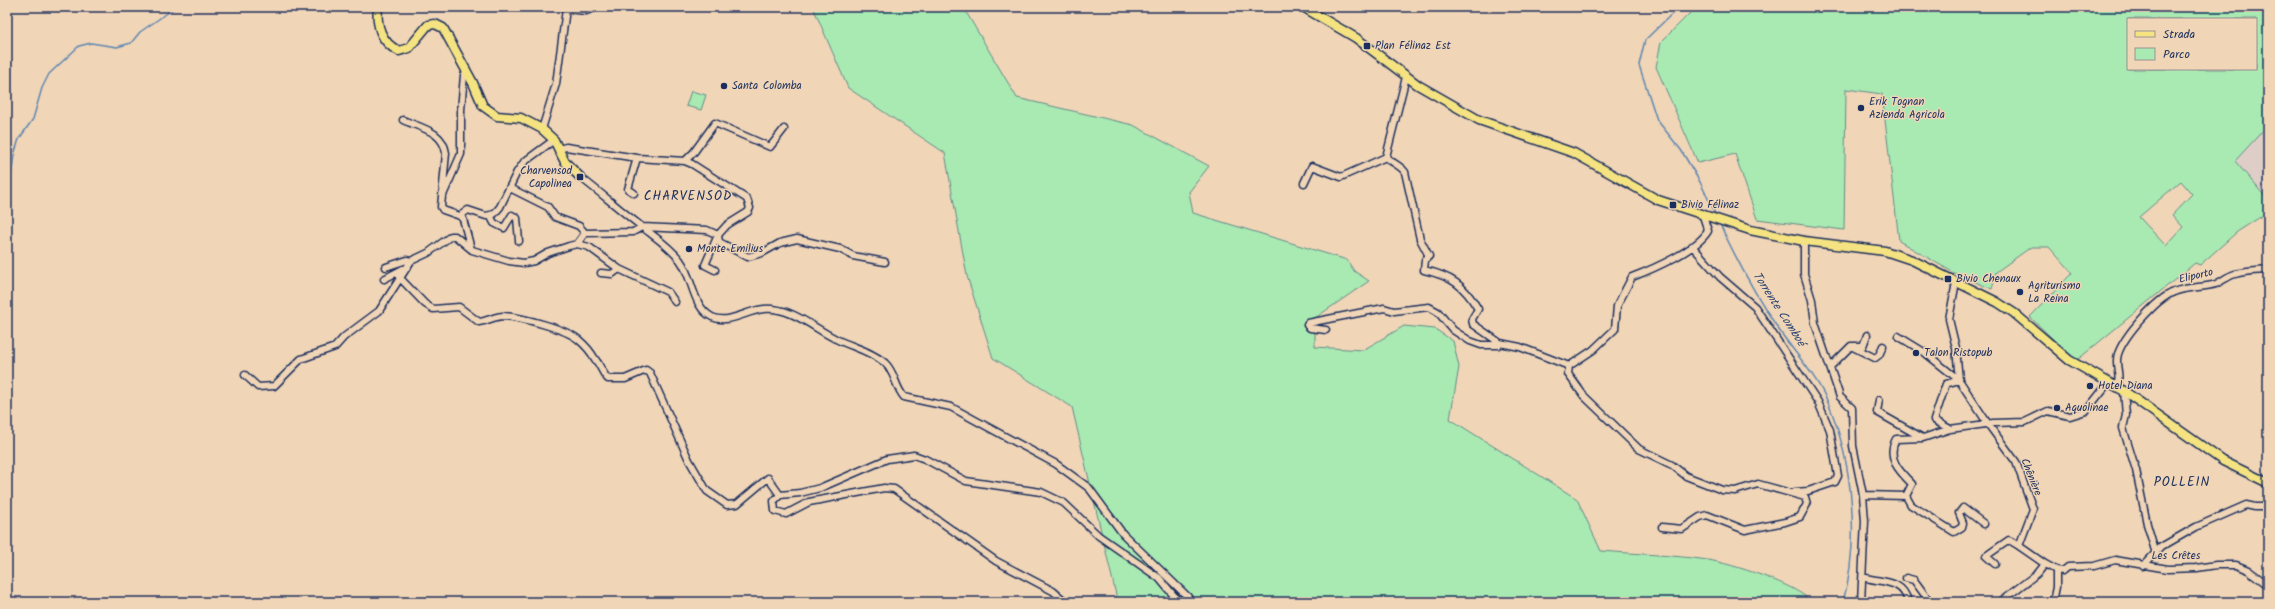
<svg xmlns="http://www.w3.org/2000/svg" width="2275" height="609" font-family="Kalam,sans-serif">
<rect width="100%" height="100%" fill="#f0d5b7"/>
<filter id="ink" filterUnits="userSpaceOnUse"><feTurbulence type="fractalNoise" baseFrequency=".025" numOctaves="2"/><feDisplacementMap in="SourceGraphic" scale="8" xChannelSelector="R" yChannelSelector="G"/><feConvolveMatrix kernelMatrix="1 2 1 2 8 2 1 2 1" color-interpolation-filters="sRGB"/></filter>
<g filter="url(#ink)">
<path fill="#dfcec8" d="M2268,125v76l-33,-41z"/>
<path fill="#a9e9b2" stroke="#628c88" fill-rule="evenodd" d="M813,7h150l54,91 116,27 76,41 -20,26 4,21 154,47 7,11 15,10 -54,37v29l48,3 41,-24 31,3 18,12 6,26 -9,52 127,80 24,52c36,3 72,4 107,9 21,3 91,25 103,42h-696l2,-3 -45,-192 -79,-49 -26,-82 -22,-123 -97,-65z
M1696,7h572v118l-33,36 33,39v12l-31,20 -37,33 -5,-2 -119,98 -46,-44 42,-44 -23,-26h-18l-35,25 -4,17 -38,-16 -55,-32 -17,-147 -36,-5 -2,141 -87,-11 -22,-65 -37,9 -42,-96 5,-25zM2128,19h128v50h-128zM2181,181l11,13 -20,21 11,12 -17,19 -27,-29z
M691,91l15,4 -5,15 -15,-4z"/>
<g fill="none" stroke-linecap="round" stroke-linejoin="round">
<path stroke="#5e87b1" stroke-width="1.5" d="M1679,7l-34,33 -6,25 18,55 24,30 19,32 16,33
M7,205l7,-50 5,-16 14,-20 9,-31 7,-14 30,-28 12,-3 26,4 14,-4 9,-11 36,-25
M1720,224c17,37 36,72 59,106 17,25 39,47 50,75 24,60 31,135 14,197
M7,330v7"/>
<defs>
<path id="minor" d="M403,120c18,8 40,11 43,33l-5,54 2,3 17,6 3,3 8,30
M542,129l14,-45 10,-75 20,2 11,-4
M559,149l7,-2 71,11 48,3 7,3 55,35 3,9 -2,4 -21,13 -9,10 1,7 29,15 14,-4 18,-10 17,-4 43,10 13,7 32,6
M1386,157c6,6 14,8 19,15l15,67 9,17 -4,4 -1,10c27,6 40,15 54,39l-6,10 1,5 27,19 20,4 49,19 24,-16 22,-21 2,-23 15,-29c21,-8 65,-27 76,-46l-5,-15
M685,161l9,-9 21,-29 55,24 14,-18
M580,177c21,16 40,33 61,49 14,11 28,20 39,34 13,17 12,47 32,57 17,8 35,-7 52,-8 28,-2 49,19 72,30 16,8 35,12 49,24 10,9 10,24 19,34l47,10 105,57 33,24 34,46 65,63 2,5
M1304,183l8,-17 29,11 45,-20 20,-80
M510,188l38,19 7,10 24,9 6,7 48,-1 9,-5 65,3 11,5 -13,30 10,5
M444,193l17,-39v-44l3,-35 3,-2
M634,193l-6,-4 9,-31
M490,215l4,8 10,5 8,-13 5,3 2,23
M460,216l8,-6 18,6 8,-2 6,-7 17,-35 7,-10 30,-22
M1804,241v33l8,26 3,23 25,74 12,11 1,38 10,49 2,26 -4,81
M577,244l8,-11
M1692,246l28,31 35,30 63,95 12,28 8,46 -3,6 -27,9 -13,1
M386,267l21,-7 4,1
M601,273l11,1 7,-5
M399,277l26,27 8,5 26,-2 20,15c8,-1 17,-6 24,-6 18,1 64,13 76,24 6,5 12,12 16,19 6,7 7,14 13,20h17l21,-9 4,3 39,87 18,31 20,14 10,-1 31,-26 12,17
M384,279l19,-10
M1956,282l-7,37 7,29 3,32 29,44 28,38 17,47 -14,37 26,18 -7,9 -38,29
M1326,330l-16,-2 -3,-3 1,-2 76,-15 10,3 35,-4 9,5 15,18 17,11 11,4h18l1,-2
M1898,336l26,16 35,28 -13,4 -12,36 16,9
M1853,347l22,11 4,-3 4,-9
M1569,366l-1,8 16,22 55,53 33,16 14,11 36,14 13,1 23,-7 47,13 2,7 -7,13 -15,5 -40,8 -38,-15 -7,2 -18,12 -20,-2
M1831,366l20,-20h12l4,-11
M245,375l13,12 16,-1 27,-27 34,-12 9,-10 35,-26 32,-50 17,-8 23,-17h4l17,14 37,11 15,2 10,-2 14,-8 21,-7 8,-2 12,3 30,22 49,23 7,10
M2117,386c5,-11 -3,-20 1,-32 6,-18 38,-55 56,-62 13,-6 29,-4 42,-8 6,-3 12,-8 19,-10 11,-3 22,-3 33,-4
M2124,391l2,24 -3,13 13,42 11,54 9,30
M1879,400l-2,12 44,25
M1863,495l43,1 6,-12c-13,-13 -26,-26 -16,-45l27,-1 27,-9 43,-6 32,-1 23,-11 22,5 16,-5 23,-29
M1906,496l5,9 43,27 8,-5 1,-4 -4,-10 4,-5 21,16
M1995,564l-9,-8 23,-16 10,6
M2045,564l11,6v17l-3,15
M2143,566l18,-19 35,-20 50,-22 9,2h13
M2056,570l7,1 5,-4 26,-1 21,-6 53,9 29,-1 19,-3h20l12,5 20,15
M1863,577c16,6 40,1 45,25
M1906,578l8,2 16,22
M1066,602l-13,-11 -57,-30 -102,-72 -10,-1 -75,14 -23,12 -11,-3 -1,-10 6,-6 20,-2 20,-5 67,-29 27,-4 11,4 41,22 75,11 23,11 35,33 60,42 20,24"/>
<path id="major" d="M378,7c-2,18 3,36 21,44l10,-3 19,-23 7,-1 8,4 30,55 10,23 14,10 24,2 21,11 12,11 11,22 15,15
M1303,7l53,31 62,47 61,35 95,33 84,47 92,30 54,11 81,10 27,9 85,42 17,11 55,47 55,31 99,70 45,22"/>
</defs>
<use href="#minor" stroke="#1b2f5e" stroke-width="9"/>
<use href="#major" stroke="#1b2f5e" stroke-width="11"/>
<use href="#minor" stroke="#f0d5b7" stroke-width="6"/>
<use href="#major" stroke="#f5e382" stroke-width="8"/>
</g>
</g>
<g fill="#1b2f5e" stroke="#f0d5b7" stroke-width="1.5">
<rect x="1363" y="42" width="8" height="8" rx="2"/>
<circle cx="724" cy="86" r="4"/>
<circle cx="1861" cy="108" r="4"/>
<rect x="576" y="173" width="8" height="8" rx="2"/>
<rect x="1669" y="201" width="8" height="8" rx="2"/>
<circle cx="689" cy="249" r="4"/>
<rect x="1944" y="275" width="8" height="8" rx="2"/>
<circle cx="2020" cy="292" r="4"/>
<circle cx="1916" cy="353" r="4"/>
<circle cx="2090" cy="386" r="4"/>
<circle cx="2057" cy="408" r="4"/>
</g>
<g text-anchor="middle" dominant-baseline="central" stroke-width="3" stroke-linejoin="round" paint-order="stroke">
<g font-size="11" fill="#1b2f5e" stroke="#f0d5b7" text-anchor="start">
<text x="1375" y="46">Plan Félinaz Est</text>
<text x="732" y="86">Santa Colomba</text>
<text x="1869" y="102">Erik Tognan<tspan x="1869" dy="13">Azienda Agricola</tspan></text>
<text x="572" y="171" text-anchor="end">Charvensod<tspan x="572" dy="13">Capolinea</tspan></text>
<text x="1681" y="205">Bivio Félinaz</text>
<text x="697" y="249">Monte Emilius</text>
<text x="1956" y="279">Bivio Chenaux</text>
<text x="2028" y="286">Agriturismo<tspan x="2028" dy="13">La Reina</tspan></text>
<text x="1924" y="353">Talon Ristopub</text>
<text x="2098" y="386">Hotel Diana</text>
<text x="2065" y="408">Aquolinae</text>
</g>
<g font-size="11" fill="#1b2f5e" stroke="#f0d5b7">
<text transform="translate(2196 276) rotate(-13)">Eliporto</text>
<text transform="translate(2031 477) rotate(68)">Chênière</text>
<text x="2176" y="556">Les Crêtes</text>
</g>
<g font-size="12" font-style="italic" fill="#2c4573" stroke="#f0d5b7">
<text transform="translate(1779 309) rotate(57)">Torrente Comboé</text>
</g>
<g font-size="13" letter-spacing="1" fill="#1b2f5e" stroke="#f0d5b7">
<text x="688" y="196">CHARVENSOD</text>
<text x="2182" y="482">POLLEIN</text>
</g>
</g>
<rect width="2275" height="609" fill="none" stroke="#f0d5b7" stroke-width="24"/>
<rect x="12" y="12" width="2251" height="585" fill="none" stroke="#1b2f5e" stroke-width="1.5" filter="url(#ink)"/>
<rect x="2127" y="18" width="130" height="52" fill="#f0d5b7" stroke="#9b9393"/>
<rect x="2135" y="31" width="20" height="6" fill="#f5e382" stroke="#9b9393"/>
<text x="2163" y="38" font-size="12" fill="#1b2f5e">Strada</text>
<rect x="2135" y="48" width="20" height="12" fill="#a9e9b2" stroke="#9b9393"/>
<text x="2163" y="58" font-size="12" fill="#1b2f5e">Parco</text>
</svg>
